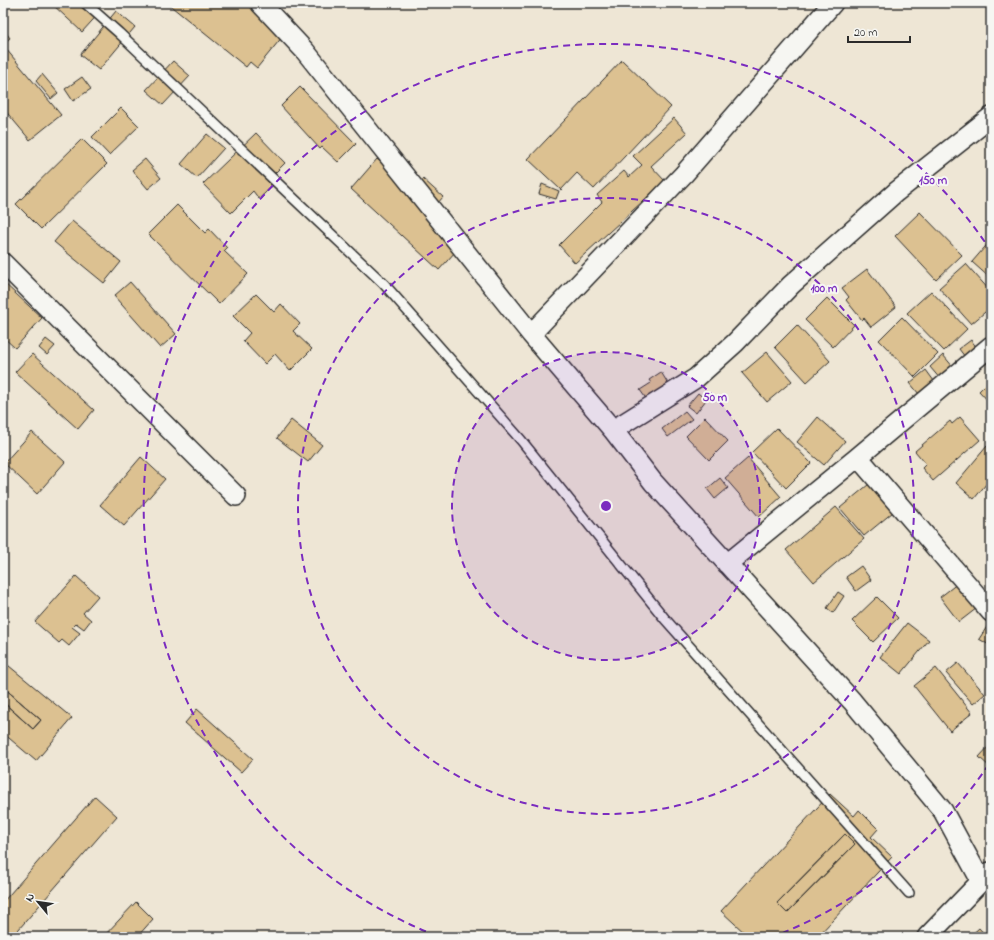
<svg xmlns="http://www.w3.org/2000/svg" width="994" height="940" font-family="'Indie Flower',sans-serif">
<rect width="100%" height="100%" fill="#eee6d5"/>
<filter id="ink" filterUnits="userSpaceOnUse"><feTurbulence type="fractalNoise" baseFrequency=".025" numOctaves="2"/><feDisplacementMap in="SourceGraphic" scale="8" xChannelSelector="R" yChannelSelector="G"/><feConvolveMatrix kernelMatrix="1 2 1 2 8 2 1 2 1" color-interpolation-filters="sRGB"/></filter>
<g filter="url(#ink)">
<path fill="#dcc191" stroke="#2b2b2b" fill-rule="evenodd" d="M51,3h42l8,8 -19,21z
M167,3h109l4,3 -9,12 16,13 -30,37 -7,-6 -4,5z
M116,11l19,16 -36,43 -19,-15z
M3,29l7,9 -7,6z
M6,49l55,66 -31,25 -27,-32v-56z
M622,60l49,47 -77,82 -17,-16 -16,17 -33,-31z
M173,61l17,15 -27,29 -17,-15z
M42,74l16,19 -7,6 -15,-18z
M82,77l9,12 -18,12 -8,-12z
M300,87l56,57 -18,18 -16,-15 -2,2 -39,-43z
M121,108l18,18 -30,29 -17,-18z
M674,118l13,15 -36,33 14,15 -90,82 -16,-18 43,-43 -5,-7 27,-24 5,6 13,-12 -9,-9z
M256,133l29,30 -18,18 5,5 -13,13 -6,-8 -22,22 -28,-29z
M207,134l17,14 -27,30 -16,-14z
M82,139l25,25 -66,65 -25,-25z
M145,159l16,19 -13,11 -16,-19z
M377,159l35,32 11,-12 20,18 -12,14 33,31 -25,28 -88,-81z
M542,184l17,7 -3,8 -17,-5z
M177,205l28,28 4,-4 18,19 -3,3 24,23 -29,30 -71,-70z
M920,212l42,43 -26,25 -41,-44z
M72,221l49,41 -17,21 -50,-41z
M991,240v39l-19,-17z
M966,264l25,28v15l-20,17 -32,-36z
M867,269l29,38 -25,20 -7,-9 -2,2 -16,-20 3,-3 -7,-9z
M3,282l39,36 -27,30 -12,-11z
M130,282l46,52 -16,14 -46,-52z
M931,291l36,38 -23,22 -37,-38z
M256,294l18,18 7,-8 19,20 -7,7 19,18 -22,22 -15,-17 -10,10 -22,-23 7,-8 -17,-17z
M827,298l27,27 -21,22 -28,-27z
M902,317l36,37 -23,23 -36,-37z
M797,325l33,36 -23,21 -32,-35z
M46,339l9,7 -8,9 -8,-7z
M971,340l6,8 -12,9 -6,-8z
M767,352l25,29 -25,21 -25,-29z
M32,354l62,56 -16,19 -63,-57z
M943,355l11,13 -13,12 -11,-13z
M926,370l8,11 -15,13 -9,-11z
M661,372l8,13 -22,15 -7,-10 11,-7 -2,-3z
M991,379v25l-12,-13z
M698,393l8,7 -10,13 -9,-7z
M685,411l7,8 -24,18 -6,-8z
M705,417l23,24 -19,19 -23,-24z
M818,417l27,24 -21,24 -27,-23z
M960,417l20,23 -47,41 -11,-13 4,-4 -11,-13 35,-30 2,3z
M291,420l31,25 -14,17 -31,-24z
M777,428l34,35 -25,25 -34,-36z
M32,432l33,30 -28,32 -33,-31z
M987,446l4,4v28l-17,21 -18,-16z
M141,457l24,22 -41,47 -24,-21z
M748,458l33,39 -22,20 -34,-39z
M880,475l24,28 -40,33 -24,-28z
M720,478l8,10 -13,11 -8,-10z
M836,507l28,32 -50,43 -28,-32z
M861,566l10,14 -15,11 -10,-14z
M76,576l22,20 -15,17 8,7 -7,9 -8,-6 -4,4 8,6 -11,13 -7,-6 -3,3 -24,-21z
M962,580l19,25 -22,17 -19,-25z
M838,592l6,4 -11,17 -6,-5z
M877,597l21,21 -25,24 -21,-21z
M990,622l1,1v23l-12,-7z
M907,623l22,17 -28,34 -21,-17z
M3,661l69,57 -36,43 -33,-28v-31l30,27 8,-9 -38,-33z
M958,663l27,31 -12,10 -27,-31z
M936,668l36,45 -22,18 -36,-45z
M3,687l38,33 -8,9 -30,-27z
M197,709l56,50 -12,13 -56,-49z
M991,744v24l-12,-11z
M830,794l24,22 5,-6 19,19 -7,8 21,20 -75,80h-60l-6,-6 -4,4 -26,-24zM845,834l10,10 -68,69 -10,-10z
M95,796l22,20 -105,121h-9v-35z
M845,834l10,10 -68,69 -10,-10z
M136,902l17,17 -16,18h-34z
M979,928l8,9h-18z"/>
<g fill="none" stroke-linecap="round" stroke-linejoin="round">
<defs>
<path id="lane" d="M85,3l34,30 265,251 137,156 144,179 244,274"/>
<path id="street" d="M260,3l45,48 226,283 82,96 40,52 199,219 91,110 38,70
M3,263l233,233
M531,334l153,-160 149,-171
M613,430l83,-52 39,-35 56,-58 105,-93 95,-75
M858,457l133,-111
M727,564l131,-107 133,155
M927,937l63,-65"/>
</defs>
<use href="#lane" stroke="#2b2b2b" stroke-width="12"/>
<use href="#street" stroke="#2b2b2b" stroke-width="22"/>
<use href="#lane" stroke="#f6f6f2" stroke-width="9"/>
<use href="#street" stroke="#f6f6f2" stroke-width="19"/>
</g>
</g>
<circle cx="606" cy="506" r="154" fill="#7b2cbf" fill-opacity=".12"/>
<g fill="none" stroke="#7b2cbf" stroke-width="2" stroke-dasharray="7 5">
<circle cx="606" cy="506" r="154"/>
<circle cx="606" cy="506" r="308"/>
<path d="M989 764A462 462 0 0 1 775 936M437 936A462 462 0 1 1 989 248"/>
</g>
<circle cx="606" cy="506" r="6" fill="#7b2cbf" stroke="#f6f6f2" stroke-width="2"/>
<g font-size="12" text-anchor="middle" font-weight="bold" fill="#7b2cbf" stroke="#f6f6f2" stroke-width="4" stroke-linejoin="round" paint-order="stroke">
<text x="933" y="184">150 m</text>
<text x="824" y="292">100 m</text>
<text x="715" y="401">50 m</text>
</g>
<rect width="994" height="940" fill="none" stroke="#f6f6f2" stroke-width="16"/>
<rect x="8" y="8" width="978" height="924" fill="none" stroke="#2b2b2b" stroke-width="1.5" filter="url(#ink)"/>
<g transform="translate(38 902) rotate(299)" stroke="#f6f6f2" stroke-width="3" paint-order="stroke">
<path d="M0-3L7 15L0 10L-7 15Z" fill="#2b2b2b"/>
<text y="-6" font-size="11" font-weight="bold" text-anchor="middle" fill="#2b2b2b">N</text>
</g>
<path d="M848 36v6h62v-6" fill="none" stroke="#2b2b2b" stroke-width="2"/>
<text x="854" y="36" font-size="12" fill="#2b2b2b" stroke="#f6f6f2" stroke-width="3" paint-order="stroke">20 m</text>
</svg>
